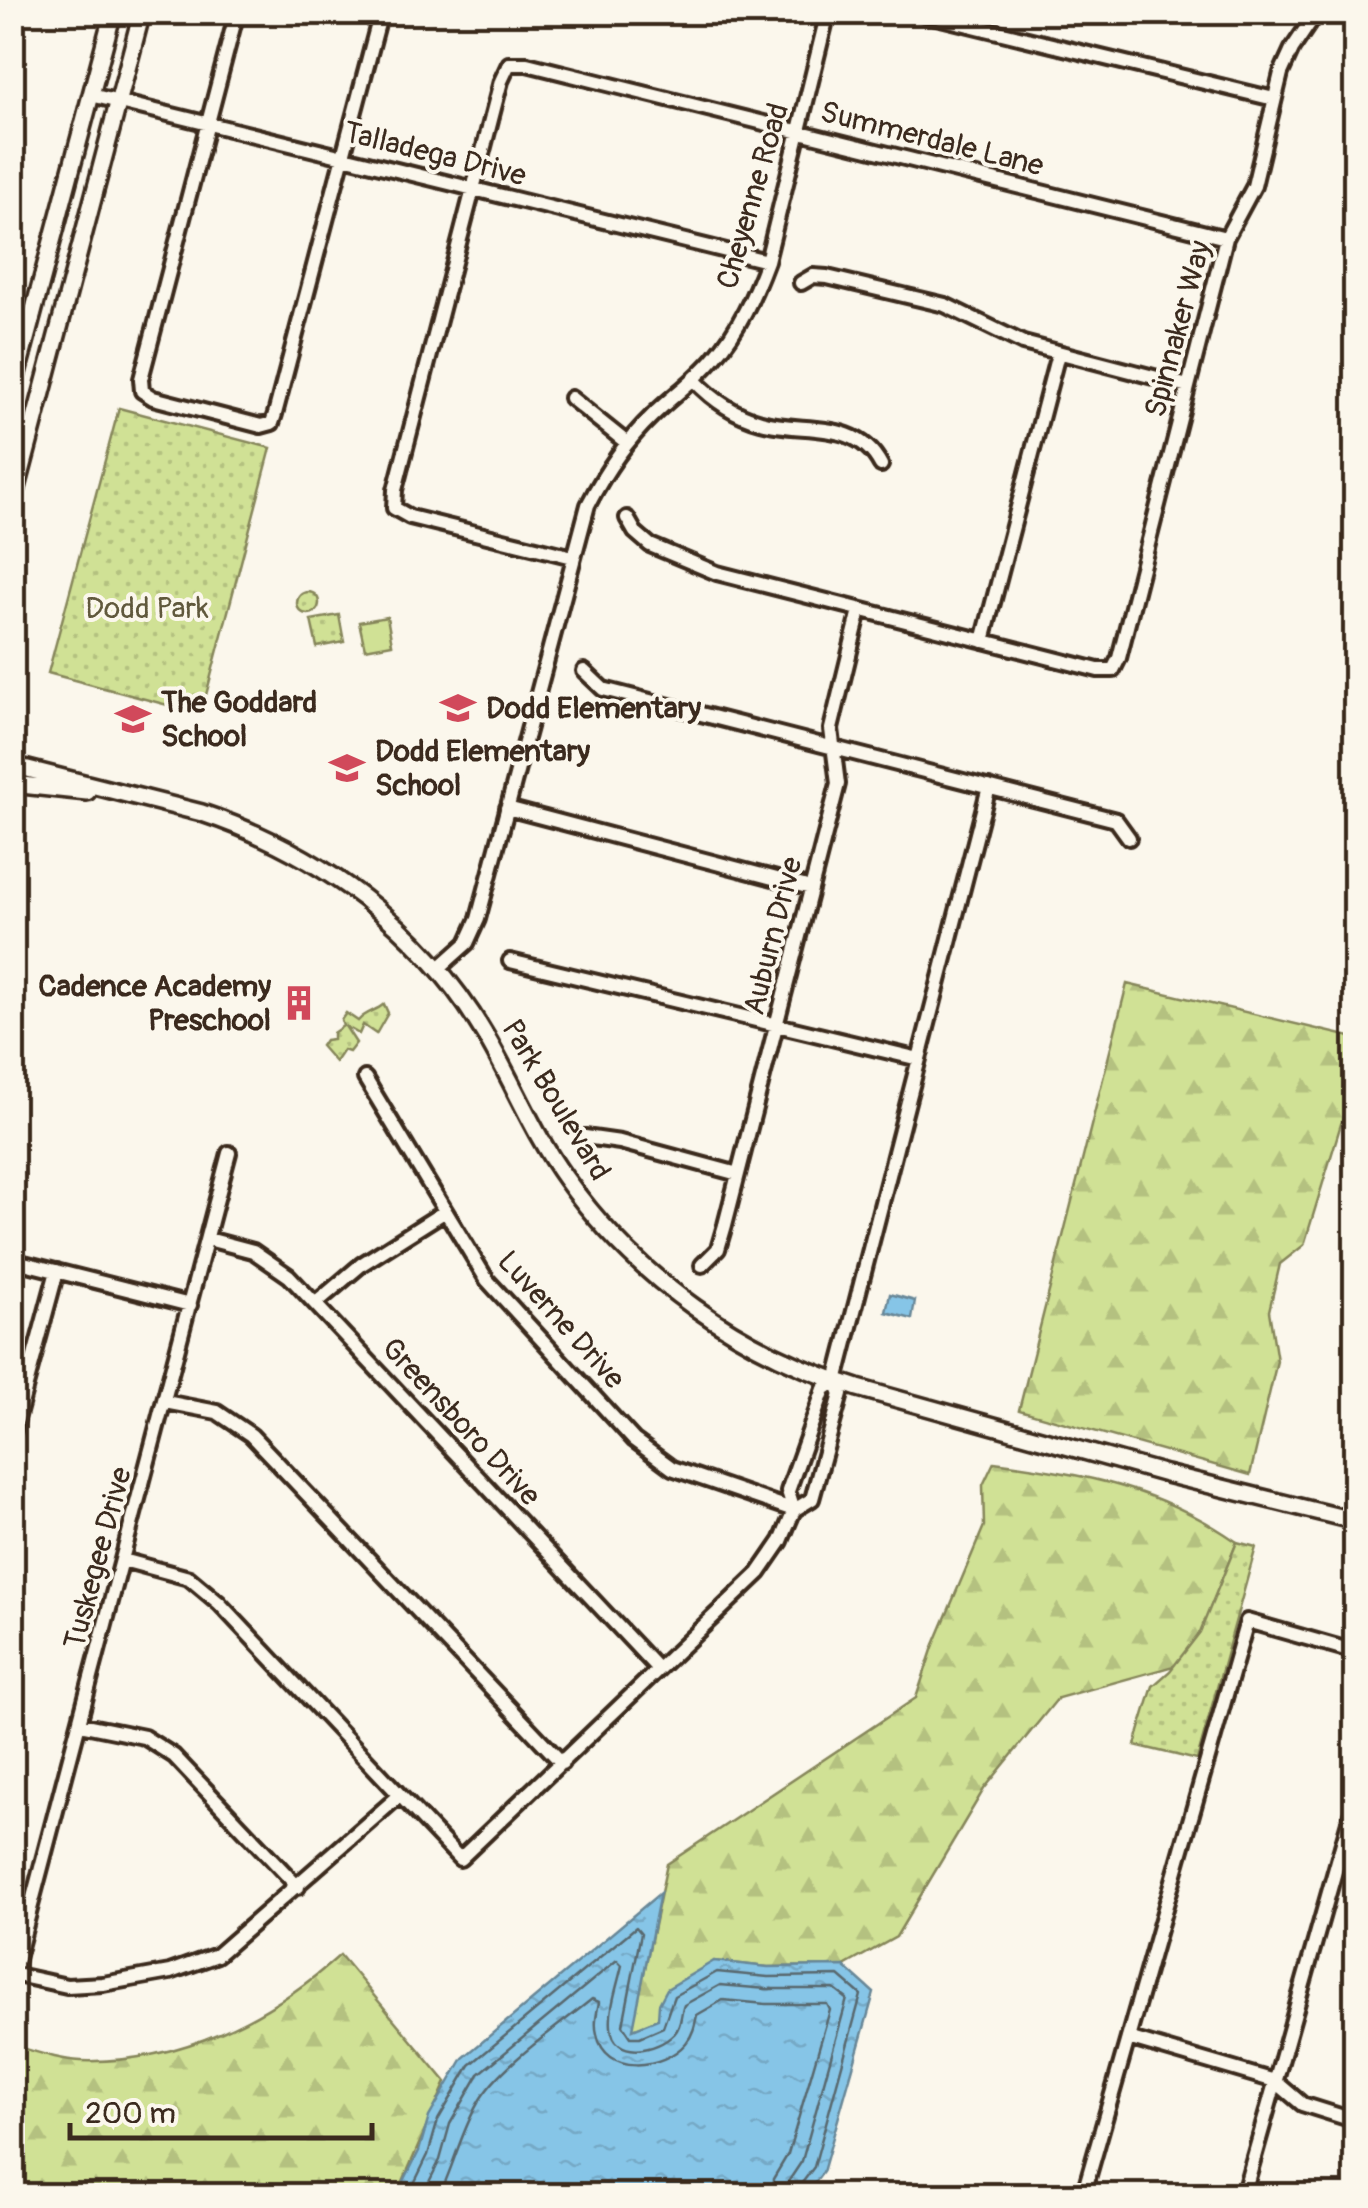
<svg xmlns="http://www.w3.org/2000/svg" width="1368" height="2208" font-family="Pangolin,sans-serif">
<defs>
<pattern id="forest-firs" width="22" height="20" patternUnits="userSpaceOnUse" patternTransform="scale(2.5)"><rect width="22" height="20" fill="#d0e195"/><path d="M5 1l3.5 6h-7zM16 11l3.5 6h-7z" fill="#b4c180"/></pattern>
<pattern id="park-dots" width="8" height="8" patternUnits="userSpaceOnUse" patternTransform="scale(2.5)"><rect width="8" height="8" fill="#d0e195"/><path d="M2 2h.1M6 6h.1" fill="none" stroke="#b4c180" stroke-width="1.8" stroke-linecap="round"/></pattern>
<pattern id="water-ripples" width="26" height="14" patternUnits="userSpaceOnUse" patternTransform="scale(2.5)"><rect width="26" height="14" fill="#86c5e7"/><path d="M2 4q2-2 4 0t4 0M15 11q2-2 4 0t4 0" fill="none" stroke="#75a9c6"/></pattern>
</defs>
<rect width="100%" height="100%" fill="#fbf7ec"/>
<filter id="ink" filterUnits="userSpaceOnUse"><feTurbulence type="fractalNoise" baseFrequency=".01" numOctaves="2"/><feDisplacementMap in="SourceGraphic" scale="20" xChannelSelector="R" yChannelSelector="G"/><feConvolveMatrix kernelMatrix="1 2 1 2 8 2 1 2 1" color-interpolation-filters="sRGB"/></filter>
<g filter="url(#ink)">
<path fill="#d0e195" stroke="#86865a" stroke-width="2.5" d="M387,617l5,27 -27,5 -6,-27z"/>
<path fill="url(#forest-firs)" stroke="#86865a" stroke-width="2.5" d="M1127,984l228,54v40l-51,167 -24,19 -11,47 8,50 -27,114 -231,-65z
M994,1462c93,13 164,25 243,80l-41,102 -15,20 -123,34 -74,91 -88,148 -52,29 -76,1 -54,-6 -56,58 -26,11 35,-166 249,-166 17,-51 51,-121 -1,-41z
M340,1955l106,127 -49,113 -248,1 -4,-4 -24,4 -108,-1 -1,-150c22,6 46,15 69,16 97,3 189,-43 259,-106z"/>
<path fill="url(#park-dots)" stroke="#86865a" stroke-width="2.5" d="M119,408l152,40 -70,266 -153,-41z
M297 603a11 11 0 1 1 22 0a11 11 0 1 1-22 0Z
M339,615l5,27 -27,5 -6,-27z
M384,1004l4,9 -12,21 -13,-9 -4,9 -14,-8 11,17 -7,9 -6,-2 -8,12 -14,-16 4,-6 8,-1v-6l10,-7 -2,-6 5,-7 12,8c8,-10 17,-9 26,-17z
M1237,1542l19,5 -59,213 -62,-15 18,-59 17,-15 30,-39z"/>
<path fill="url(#water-ripples)" stroke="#688797" stroke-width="2.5" d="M890,1294l25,7 -3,18 -26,-7z
M660,1893l-27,136 25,-10 1,-15 8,-15 47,-28 54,6 76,-1 30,27 -51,179 -17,23h-409l22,-44 10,-34 34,-59z"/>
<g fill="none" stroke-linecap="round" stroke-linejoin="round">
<path stroke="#59686e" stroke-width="2.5" d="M408,2196l20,-41 10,-35 32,-55 166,-138 5,6 -18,92 8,12h9l23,-10 11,-31 43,-24 51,5 71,-1 22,19 -47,172 -15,20 -1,9
M422,2196l18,-36 10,-36 29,-50 138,-114 5,5c-4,19 -13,43 -11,62 2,34 47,24 63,7 8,-8 6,-19 10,-29l36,-20 47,4h67l13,10 -45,162 -14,21 -2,14
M439,2196c15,-31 22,-64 39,-93 20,-36 81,-77 114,-104l7,3c-2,11 -5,21 -2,32 8,42 66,36 89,9 7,-8 9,-18 11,-28l26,-15 43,4h61l3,6 -42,144 -15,25 -2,17"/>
<defs>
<path id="minor" d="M237,12l-96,367 1,12 11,7 108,28 11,-3 3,-9 106,-402
M916,12l358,87
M91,95l676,166
M801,283l12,-7 14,1 118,28 78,38 165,43
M694,380c18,19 41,35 67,42 43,12 96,-4 120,43
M571,398l56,45
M627,518l8,14 15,13 67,28 381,97h15l6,-12 107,-420 28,-52 27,-113 11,-24 25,-37
M573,557l-163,-40 -16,-9 1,-18 106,-409 8,-17h18l699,174
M983,641l75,-287
M584,671l19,18 513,131 13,18
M507,808l304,80
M510,961l409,98
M439,968l28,-25 11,-24 110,-414c17,-33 37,-63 64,-89 20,-20 44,-36 63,-59 24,-28 39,-61 52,-96l61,-249
M365,1078l122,202 147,160 38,28 122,42
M585,1137l35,5 118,32
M208,1239l45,12 36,25 369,393
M12,1260l178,45
M702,1265l16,-16 7,-24 113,-441 -7,-55 29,-119
M316,1303l46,-39 82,-52
M836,1381l153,-594
M165,1402l52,10 34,23 311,328
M12,1438l45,-167
M794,1510l-6,-19 36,-102 12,-8
M123,1560l66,18 30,25 241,256 299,-286 22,-32 13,-31 18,-11 29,-105 -5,-13
M80,1724l64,13 30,19 124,131
M12,1974l55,12 36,-2 67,-12 47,-17 182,-159
M13,1974l216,-821
M1128,2038l147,43 27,23 54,17
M1083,2196l164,-575 109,31
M1243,2196l113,-399"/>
<path id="major" d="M12,392l101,-380
M12,507l130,-495
M12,765l190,48c117,39 219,114 282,220 29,48 49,101 82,146 71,100 175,173 292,209l308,86 190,47
M12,784l75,8"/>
</defs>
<use href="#minor" stroke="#3b2a1e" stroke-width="20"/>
<use href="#major" stroke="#3b2a1e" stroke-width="22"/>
<use href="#minor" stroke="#fbf7ec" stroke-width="12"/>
<use href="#major" stroke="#fbf7ec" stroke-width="15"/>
</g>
</g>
<defs>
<symbol id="school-bare" viewBox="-9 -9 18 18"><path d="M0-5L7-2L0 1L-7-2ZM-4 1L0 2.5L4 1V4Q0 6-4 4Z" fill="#d1495b" stroke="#fbf7ec" stroke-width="2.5" paint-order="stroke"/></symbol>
<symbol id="building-bare" viewBox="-9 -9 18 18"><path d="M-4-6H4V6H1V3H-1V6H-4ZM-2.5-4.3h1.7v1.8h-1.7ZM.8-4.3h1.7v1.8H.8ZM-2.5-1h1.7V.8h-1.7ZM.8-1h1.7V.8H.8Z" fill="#d1495b" stroke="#fbf7ec" stroke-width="2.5" paint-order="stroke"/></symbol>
</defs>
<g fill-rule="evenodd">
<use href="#school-bare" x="433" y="683" width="50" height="50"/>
<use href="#school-bare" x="108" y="694" width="50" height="50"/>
<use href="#school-bare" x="322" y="743" width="50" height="50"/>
<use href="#building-bare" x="274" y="978" width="50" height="50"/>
</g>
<g text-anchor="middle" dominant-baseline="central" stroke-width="8" stroke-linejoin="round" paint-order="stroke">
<g font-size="30" fill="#3b2a1e" stroke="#fbf7ec">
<text transform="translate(932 139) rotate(14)">Summerdale Lane</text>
<text transform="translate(435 154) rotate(14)">Talladega Drive</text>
<text transform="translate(753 196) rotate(-74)">Cheyenne Road</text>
<text transform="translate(1178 329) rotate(-75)">Spinnaker Way</text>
<text transform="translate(773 936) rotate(-76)">Auburn Drive</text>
<text transform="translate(556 1100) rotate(59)">Park Boulevard</text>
<text transform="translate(561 1320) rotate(48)">Luverne Drive</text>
<text transform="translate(461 1422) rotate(47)">Greensboro Drive</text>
<text transform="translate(98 1558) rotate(-75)">Tuskegee Drive</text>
</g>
<g font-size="30" fill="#60583c" stroke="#fbf7ec">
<text x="147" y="608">Dodd Park</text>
</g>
<g font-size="30" font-weight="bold" fill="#3b2a1e" stroke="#fbf7ec" text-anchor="start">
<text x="161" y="702">The Goddard<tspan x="161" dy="34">School</tspan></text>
<text x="486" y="708">Dodd Elementary</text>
<text x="375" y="751">Dodd Elementary<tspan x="375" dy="34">School</tspan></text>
<text x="271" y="986" text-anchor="end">Cadence Academy<tspan x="271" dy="34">Preschool</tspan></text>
</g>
</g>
<rect width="1368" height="2208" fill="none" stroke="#fbf7ec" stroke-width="50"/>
<rect x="25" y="25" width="1318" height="2158" fill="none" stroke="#3b2a1e" stroke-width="4" filter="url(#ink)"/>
<path d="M70 2123v15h302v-15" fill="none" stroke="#3b2a1e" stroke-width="5"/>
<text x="85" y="2123" font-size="30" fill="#3b2a1e" stroke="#fbf7ec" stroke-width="8" paint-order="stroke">200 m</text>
</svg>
